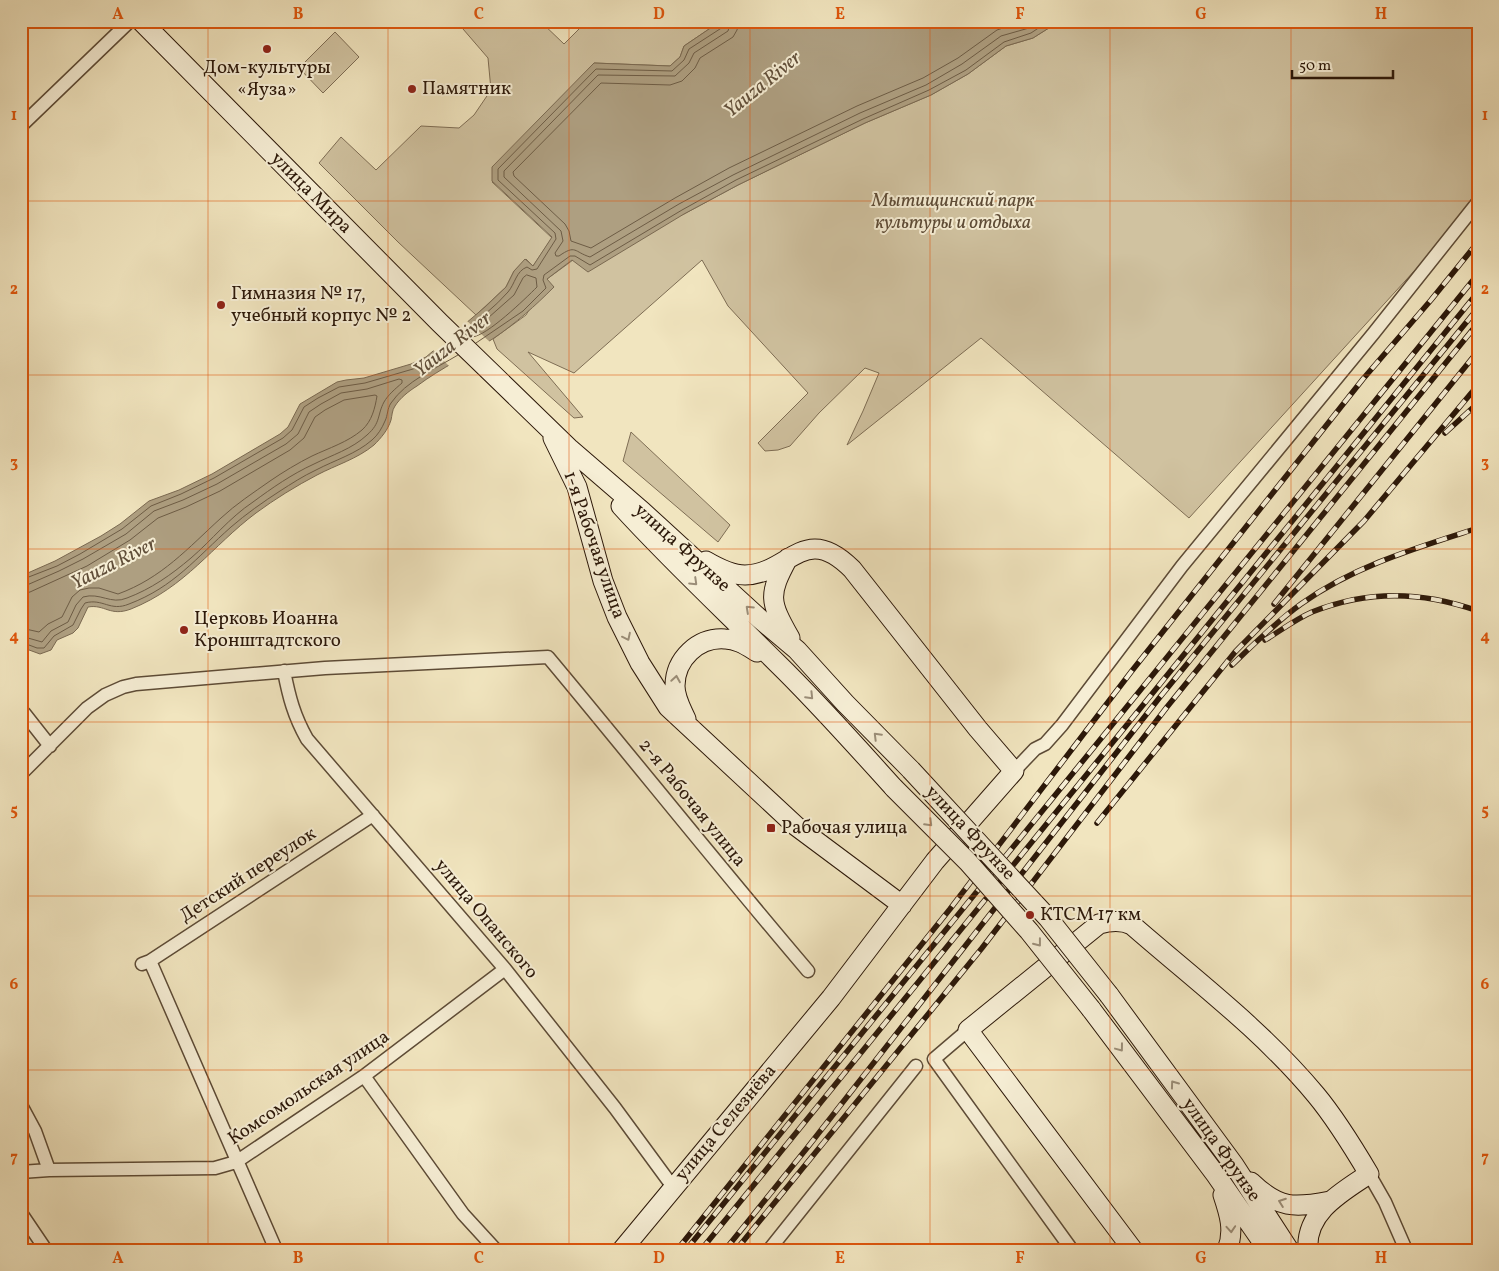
<svg xmlns="http://www.w3.org/2000/svg" width="1499" height="1271" font-family="Vollkorn,serif">
<rect width="100%" height="100%" fill="#f1e5bf"/>
<filter id="stains"><feTurbulence type="fractalNoise" baseFrequency=".004" numOctaves="4"/><feColorMatrix values="0 0 0 0 .2 0 0 0 0 .09 0 0 0 0 .02 0 0 0 .5 -.17"/></filter>
<radialGradient id="worn" r=".72"><stop offset=".6" stop-color="#630" stop-opacity="0"/><stop offset="1" stop-color="#630" stop-opacity=".3"/></radialGradient>
<path fill="#d0c2a0" stroke="#7e6d54" d="M471,21h69l24,23 23,-23h138l-13,6 -28,19 -4,11 -10,9 -76,-3 -102,119 60,56 -19,28 -7,-7 -12,12 -8,16 -30,28 -78,-73 -79,-79 22,-26 35,33 45,-44 38,2 15,-13 17,-25 -3,-32 -25,-29z
M1054,21h424v180l-289,317 -208,-180 -134,107 16,-34 16,-38 -14,-5 -46,45 -29,33 -12,4 -13,1 -7,-8 50,-50 -80,-87 -26,-46 -128,113 -46,-21 55,65 -9,1 -77,-69 -4,-10 33,-24 21,-36 26,-19 111,-46 54,-29 127,-62 66,-28 37,-21 38,-28 27,-8 19,-12z
M335,32l24,25 -36,36 -24,-25z
M631,432l99,93 -12,17 -95,-81z"/>
<path fill="#ae9f81" stroke="#7a6951" d="M725,21h329l-2,5 -19,12 -27,8 -38,28 -37,21 -66,28 -127,62 -54,29 -96,58 -16,-12 -25,19 7,8c-19,19 -38,36 -60,51 -25,17 -53,30 -77,48 -8,5 -17,12 -22,20 -3,4 -3,10 -4,14 -3,10 -10,18 -17,25 -17,14 -38,20 -57,30 -21,11 -42,24 -61,38 -44,33 -70,74 -125,96 -21,8 -26,-5 -43,-2l-10,21 -5,5 -16,7 -6,10 -11,4 -19,-7v-71l34,-15 46,-25 19,-12 29,-23 30,-11 33,-16 68,-40 8,-7 12,-23 37,-22 9,-2 18,-2 47,-14 15,-7 59,-50 21,-20 8,-16 11,-12 8,7 19,-29 -60,-56v-14l102,-104 76,3 10,-9 4,-11 28,-19z"/>
<path fill="#f1e5bf" d="M466,320l25,23 -40,25 -19,-19z"/>
<g fill="none" stroke-linecap="round" stroke-linejoin="round">
<path stroke="#6d5c45" stroke-width="1" d="M731,21l-3,10 -34,22 -5,10 -14,13 -77,-1 -94,96v6l57,54 2,10 -8,12 1,3h3c17,-12 15,-4 31,1l89,-53 54,-29 127,-62 66,-28 36,-21 39,-28 28,-8 10,-7
M739,21l-2,9 -4,7 -33,21 -5,10 -13,13 -12,4 -69,-2 -88,89 1,4 51,48 4,7 2,10 20,7 84,-50 54,-30 128,-62 66,-28 35,-20 39,-28 27,-9
M527,275l9,3 1,9c-12,12 -50,49 -65,50l-1,-4 43,-38 9,-17z
M464,331c15,-12 31,-24 44,-39 7,-8 8,-21 19,-25l5,3 5,-1 19,-30 -1,-6 -57,-53v-11l98,-100 76,2 12,-11 5,-11 34,-22 2,-6
M476,343l47,-32 23,-23 -3,-8 1,-5 26,-19h5l15,9 92,-55 54,-30 127,-61 66,-29 37,-20 38,-28 27,-9 18,-12
M21,580l36,-14 23,-12 42,-25 29,-23 30,-12 33,-16 69,-40 9,-8 12,-23 14,-9 21,-11 26,-4 48,-14 16,-8 19,-16
M21,586l6,-1 32,-14 24,-12 43,-25 28,-23 29,-11 34,-16 69,-40 12,-10 11,-22 12,-8 20,-11 26,-4 32,-10 3,1v3c-7,6 -14,12 -18,19 -7,13 -3,21 -17,33 -15,14 -35,20 -53,29 -22,10 -42,24 -61,38 -24,16 -41,38 -62,56 -20,17 -40,31 -64,40 -16,7 -27,-6 -44,-1l-7,8 -8,17 -17,9 -9,11 -21,-6
M21,594l9,-2 57,-26 43,-26 28,-22 28,-11 34,-16 70,-41 14,-12 11,-21 10,-7 19,-10 31,-5 2,1c-2,12 -5,25 -15,34 -14,12 -33,18 -50,26 -14,7 -29,16 -42,25 -17,12 -34,23 -49,37 -33,30 -59,60 -103,76l-19,-6h-10l-9,2 -8,7 -10,20 -14,7 -9,8 -18,-4
M21,642l16,6h7l10,-12 19,-11 8,-16 4,-6c18,-5 25,9 44,1 45,-17 67,-46 102,-77 15,-13 32,-25 49,-36 11,-7 23,-15 36,-21 19,-10 40,-16 56,-30 6,-5 10,-12 13,-19 3,-6 2,-12 6,-18 15,-22 44,-34 67,-48"/>
<defs>
<path id="street" d="M21,126l109,-105
M284,671c5,26 10,45 23,68l198,230 110,139 58,79
M24,713l26,33
M1014,771l21,-22 10,-5 17,-19 120,-159 191,-232 105,-132
M21,774l66,-66 18,-13 18,-8 13,-3 189,-16 223,-11c87,104 172,211 260,314
M150,961l126,289
M142,964l8,-3 223,-146
M968,1030l-34,29 138,191
M364,1076l99,138 33,36
M21,1105l14,26 14,39 -28,2
M49,1170l166,-2 21,-6 128,-86 141,-107
M1369,1174l16,28 21,48
M21,1213l25,37
M769,1250l147,-184"/>
<path id="secondary" d="M141,21l299,302 130,126 73,63 117,107 37,31 48,53 66,67
M553,438l24,49 26,94 14,36 23,46 28,44 128,119 106,79
M621,506c50,55 104,105 156,157 41,40 79,83 117,125
M788,558c-20,37 -19,43 2,80
M686,719c-5,-11 -11,-21 -11,-33 0,-27 23,-49 50,-47 12,0 22,7 32,13
M1109,995l125,170 55,85
M1091,1009l125,166 52,75
M1251,1182c28,27 43,26 79,19
M1223,1195c6,18 12,36 4,55
M622,1250l209,-252 104,-137 79,-90 -36,-42 -126,-160c-48,-48 -62,5 -107,6 -14,0 -27,-7 -39,-14
M1133,1250l-165,-220 131,-106c11,-3 23,-4 33,1 63,55 130,105 184,170 20,24 37,52 53,79 -27,18 -64,38 -61,76"/>
</defs>
<use href="#street" stroke="#5d4b36" stroke-width="15"/>
<use href="#secondary" stroke="#2c1809" stroke-width="21"/>
<use href="#street" stroke="#f6eed5" stroke-width="12"/>
<use href="#secondary" stroke="#f6eed5" stroke-width="19"/>
<defs>
<path id="rail" d="M1445,433l33,-30
M1274,604l204,-253
M1265,640c15,-9 31,-21 47,-28 56,-22 109,-21 166,-1
M1232,665c22,-21 44,-43 69,-61 53,-38 115,-56 177,-76
M1097,823l138,-171 129,-131 114,-136
M677,1250l273,-341 181,-237 232,-293 68,-79 47,-58
M686,1250l792,-976
M701,1250l777,-958
M725,1250l82,-102 353,-451 318,-389
M736,1250l246,-302 185,-241 311,-384"/>
</defs>
<use href="#rail" stroke="#2c1809" stroke-width="5.5"/>
<use href="#rail" stroke="#f6eed5" stroke-width="4" stroke-dasharray="11" stroke-linecap="butt"/>
<defs>
<path id="secondary-bridge" d="M911,770l137,148 61,77
M894,788l74,74 61,69 62,78"/>
</defs>
<use href="#secondary-bridge" stroke="#2c1809" stroke-width="21" stroke-linecap="butt"/>
<use href="#secondary-bridge" stroke="#f6eed5" stroke-width="19"/>
</g>
<defs><path id="oneway-chevron" d="M-2-3.5L2.5 0L-2 3.5" fill="none" stroke-width="1.6" stroke-linecap="round" stroke-linejoin="round" transform="scale(1.25)"/></defs>
<g stroke="#9b8e79">
<use href="#oneway-chevron" transform="translate(694 582) rotate(44)"/>
<use href="#oneway-chevron" transform="translate(749 609) rotate(-137)"/>
<use href="#oneway-chevron" transform="translate(627 637) rotate(64)"/>
<use href="#oneway-chevron" transform="translate(676 679) rotate(-81)"/>
<use href="#oneway-chevron" transform="translate(810 696) rotate(46)"/>
<use href="#oneway-chevron" transform="translate(877 736) rotate(-135)"/>
<use href="#oneway-chevron" transform="translate(929 823) rotate(45)"/>
<use href="#oneway-chevron" transform="translate(1038 943) rotate(52)"/>
<use href="#oneway-chevron" transform="translate(1120 1048) rotate(53)"/>
<use href="#oneway-chevron" transform="translate(1174 1084) rotate(-126)"/>
<use href="#oneway-chevron" transform="translate(1282 1202) rotate(-160)"/>
<use href="#oneway-chevron" transform="translate(1231 1229) rotate(86)"/>
</g>
<path fill="none" stroke="#df560c" stroke-width="1" stroke-opacity="0.55" d="M208,21v1229M388,21v1229M569,21v1229M750,21v1229M930,21v1229M1110,21v1229M1291,21v1229M21,201h1457M21,375h1457M21,549h1457M21,722h1457M21,896h1457M21,1070h1457"/>
<g fill="#8f2418" stroke="#f6eed5" stroke-width="2">
<circle cx="267" cy="49" r="5"/>
<circle cx="412" cy="89" r="5"/>
<circle cx="221" cy="305" r="5"/>
<circle cx="184" cy="630" r="5"/>
<rect x="766" y="823" width="10" height="10" rx="2.5"/>
<circle cx="1030" cy="915" r="5"/>
</g>
<g text-anchor="middle" dominant-baseline="central" stroke-width="4" stroke-linejoin="round" paint-order="stroke">
<g font-size="19" fill="#2c1809" stroke="#f6eed5" text-anchor="start">
<text x="267" y="68" text-anchor="middle">Дом-культуры<tspan x="267" dy="22">«Яуза»</tspan></text>
<text x="422" y="89">Памятник</text>
<text x="231" y="294">Гимназия № 17,<tspan x="231" dy="22">учебный корпус № 2</tspan></text>
<text x="194" y="619">Церковь Иоанна<tspan x="194" dy="22">Кронштадтского</tspan></text>
<text x="781" y="828">Рабочая улица</text>
<text x="1040" y="915">КТСМ 17 км</text>
</g>
<g font-size="19" fill="#2c1809" stroke="#f6eed5">
<text transform="translate(311 193) rotate(45)">улица Мира</text>
<text transform="translate(594 545) rotate(71)">1-я Рабочая улица</text>
<text transform="translate(682 548) rotate(42)">улица Фрунзе</text>
<text transform="translate(692 803) rotate(51)">2-я Рабочая улица</text>
<text transform="translate(970 833) rotate(47)">улица Фрунзе</text>
<text transform="translate(248 875) rotate(-33)">Детский переулок</text>
<text transform="translate(486 919) rotate(50)">улица Опанского</text>
<text transform="translate(309 1088) rotate(-34)">Комсомольская улица</text>
<text transform="translate(726 1123) rotate(-50)">улица Селезнёва</text>
<text transform="translate(1221 1150) rotate(55)">улица Фрунзе</text>
</g>
<g font-size="19" font-style="italic" fill="#5d4b36" stroke="#f6eed5">
<text x="953" y="201">Мытищинский парк<tspan x="953" dy="22">культуры и отдыха</tspan></text>
</g>
<g font-size="20" font-style="italic" fill="#604e39" stroke="#f6eed5">
<text transform="translate(763 85) rotate(-39)">Yauza River</text>
<text transform="translate(453 345) rotate(-38)">Yauza River</text>
<text transform="translate(114 564) rotate(-27)">Yauza River</text>
</g>
</g>
<rect width="1499" height="1271" fill="none" stroke="#f1e5bf" stroke-width="55"/>
<path d="M1292 70v8h101v-8" fill="none" stroke="#2c1809" stroke-width="2.5"/>
<text x="1299" y="70" font-size="15" fill="#2c1809" stroke="#f6eed5" stroke-width="4" paint-order="stroke">50 m</text>
<rect x="28" y="28" width="1444" height="1216" fill="none" stroke="#df560c" stroke-width="2"/>
<g font-size="16" text-anchor="middle" font-weight="bold" fill="#df560c">
<text x="118" y="19">A</text>
<text x="298" y="19">B</text>
<text x="479" y="19">C</text>
<text x="659" y="19">D</text>
<text x="840" y="19">E</text>
<text x="1020" y="19">F</text>
<text x="1201" y="19">G</text>
<text x="1381" y="19">H</text>
<text x="14" y="120">1</text>
<text x="1485" y="120">1</text>
<text x="14" y="294">2</text>
<text x="1485" y="294">2</text>
<text x="14" y="467">3</text>
<text x="1485" y="467">3</text>
<text x="14" y="641">4</text>
<text x="1485" y="641">4</text>
<text x="14" y="815">5</text>
<text x="1485" y="815">5</text>
<text x="14" y="989">6</text>
<text x="1485" y="989">6</text>
<text x="14" y="1162">7</text>
<text x="1485" y="1162">7</text>
<text x="118" y="1263">A</text>
<text x="298" y="1263">B</text>
<text x="479" y="1263">C</text>
<text x="659" y="1263">D</text>
<text x="840" y="1263">E</text>
<text x="1020" y="1263">F</text>
<text x="1201" y="1263">G</text>
<text x="1381" y="1263">H</text>
</g>
<rect width="100%" height="100%" filter="url(#stains)"/>
<rect width="100%" height="100%" fill="url(#worn)"/>
</svg>
